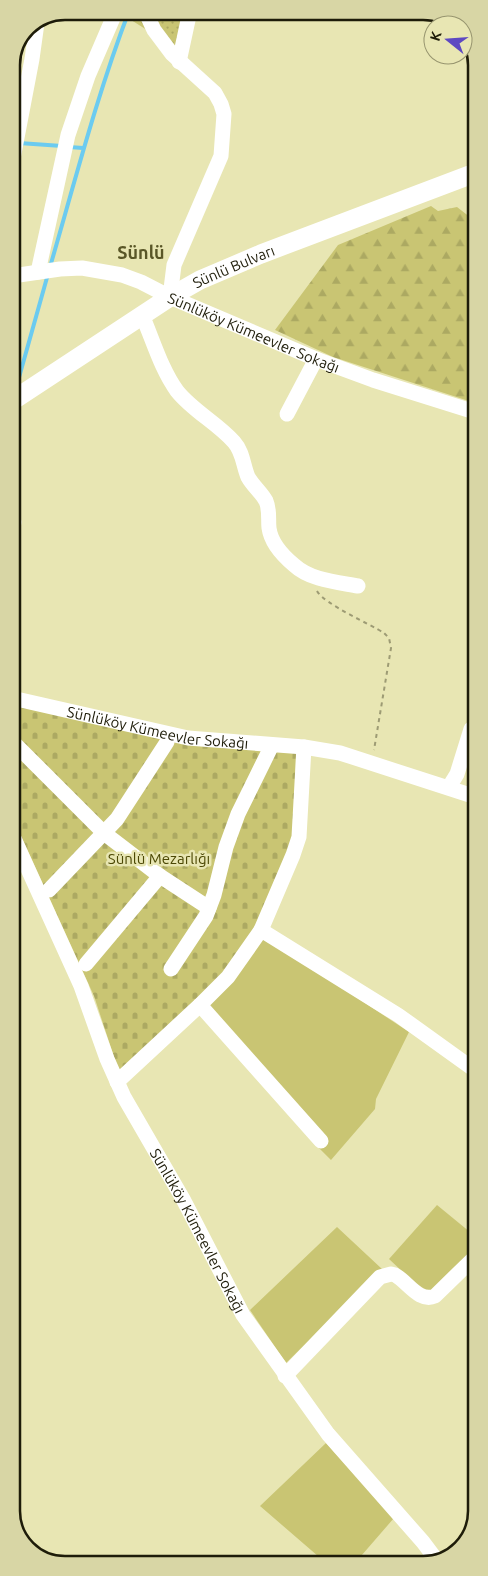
<svg xmlns="http://www.w3.org/2000/svg" width="488" height="1576" font-family="Ubuntu,sans-serif">
<defs>
<pattern id="grass-dots" width="8" height="8" patternUnits="userSpaceOnUse" patternTransform="scale(1.25)"><rect width="8" height="8" fill="#c9c573"/><path d="M2 2h.1M6 6h.1" fill="none" stroke="#aca962" stroke-width="1.8" stroke-linecap="round"/></pattern>
<pattern id="forest-firs" width="22" height="20" patternUnits="userSpaceOnUse" patternTransform="scale(1.25)"><rect width="22" height="20" fill="#c9c573"/><path d="M5 1l3.5 6h-7zM16 11l3.5 6h-7z" fill="#aca962"/></pattern>
<pattern id="cemetery-stones" width="16" height="16" patternUnits="userSpaceOnUse" patternTransform="scale(1.25)"><rect width="16" height="16" fill="#c9c573"/><path d="M2 7V4a2 2 0 0 1 4 0v3zM10 15v-3a2 2 0 0 1 4 0v3z" fill="#aca962"/></pattern>
</defs>
<rect width="100%" height="100%" fill="#e8e6b3"/>
<path fill="url(#grass-dots)" d="M121,11h77l-13,43 -65,-41z"/>
<path fill="url(#forest-firs)" d="M431,206l7,5 19,-4 18,14v182l-142,-46 -58,-27 63,-85z"/>
<path fill="url(#cemetery-stones)" d="M12,703l284,49 -2,87 -37,88 -28,42 -110,103 -25,-76 -82,-180z"/>
<path fill="#c9c573" d="M476,716v58l-9,-1 8,-38z
M260,937l58,35 91,60 -33,67 -1,10 -44,51 -13,-13 -113,-143z
M437,1205l39,32v13l-43,41 -11,-1 -33,-31z
M337,1227l45,42 -96,94 -36,-53z
M326,1443l68,75 -39,45h-29l-66,-57z"/>
<g fill="none" stroke-linecap="round" stroke-linejoin="round">
<path stroke="#6bcbf0" stroke-width="4" d="M19,143l43,3
M69,147l14,1
M50,267c25,-86 47,-172 79,-256
M18,381l30,-107"/>
<path stroke="#9d9b74" stroke-width="2" stroke-dasharray="4 4" stroke-linecap="butt" d="M317,591c7,13 53,33 67,42l5,5 2,10 -17,102
M472,717l4,-31"/>
<g stroke="#fff" stroke-width="15">
<path d="M145,11l9,19 18,24 43,39 6,11 3,10 -3,42 -47,109 -4,32"/>
<path d="M179,62l11,-51"/>
<path d="M11,169l21,-110 5,-36"/>
<path d="M38,272l30,-137 20,-59 28,-65"/>
<path id="s1" d="M12,276l48,-7 22,-1 40,7 19,7 29,15 146,62 57,21 102,32"/>
<path d="M142,315c11,25 19,54 35,76 16,20 40,32 57,51 9,10 9,23 14,35 5,9 13,15 18,24 4,9 2,18 3,27 2,15 13,27 25,37 16,15 42,17 64,21"/>
<path d="M287,414l29,-55"/>
<path d="M12,516l2,6 -2,12"/>
<path id="s2" d="M12,698l176,40 116,9 36,6 136,44"/>
<path d="M12,741l92,92 56,43 49,32"/>
<path d="M449,787l8,-13 14,-45 5,1"/>
<path id="s3" d="M12,834l69,152 26,73 17,38 59,102 60,116 85,119 95,108 15,20"/>
<path d="M49,890l68,-71 50,-77"/>
<path d="M261,930l137,85 78,56"/>
<path d="M86,964l74,-88"/>
<path d="M171,969l35,-53 8,-21 12,-48 12,-33 34,-69"/>
<path d="M200,1005l121,136"/>
<path d="M117,1082l83,-77 28,-28 33,-47 32,-75 6,-18 5,-90"/>
<path d="M285,1376l95,-99 11,-3 4,1c13,7 24,28 40,21l41,-40"/>
</g>
<path stroke="#fff" stroke-width="19" id="s4" d="M12,401l158,-104 30,-17 61,-26 214,-81"/>
</g>
<g text-anchor="middle" dominant-baseline="central" stroke-width="5" stroke-linejoin="round" paint-order="stroke">
<g font-size="15" fill="#1e1c09" stroke="#e8e6b3">
<text stroke="none"><textPath href="#s4" startOffset="260">Sünlü Bulvarı</textPath></text>
<text stroke="none"><textPath href="#s1" startOffset="255">Sünlüköy Kümeevler Sokağı</textPath></text>
<text stroke="none"><textPath href="#s2" startOffset="149">Sünlüköy Kümeevler Sokağı</textPath></text>
<text stroke="none"><textPath href="#s3" startOffset="439">Sünlüköy Kümeevler Sokağı</textPath></text>
</g>
<g font-size="15" fill="#4c4805" stroke="#e8e6b3">
<text x="159" y="858">Sünlü Mezarlığı</text>
</g>
<g font-size="18" font-weight="bold" fill="#595627" stroke="#e8e6b3">
<text x="141" y="252">Sünlü</text>
</g>
</g>
<path d="M0 0H488V1576H0ZM65 20H423A45 45 0 0 1 468 65V1511A45 45 0 0 1 423 1556H65A45 45 0 0 1 20 1511V65A45 45 0 0 1 65 20Z" fill="#d8d6a5" fill-rule="evenodd"/>
<path fill="none" stroke="#1e1c09" stroke-width="2.5" d="M65 20H423A45 45 0 0 1 468 65V1511A45 45 0 0 1 423 1556H65A45 45 0 0 1 20 1511V65A45 45 0 0 1 65 20Z"/>
<g transform="translate(448 40) rotate(287)"><circle r="24" fill="#e8e6b3" stroke="#97956f"/>
<path d="M0-4L9 19L0 12L-9 19Z" fill="#5e49c2"/>
<text y="-8" font-size="14" font-weight="bold" text-anchor="middle" fill="#1e1c09">K</text>
</g>
</svg>
